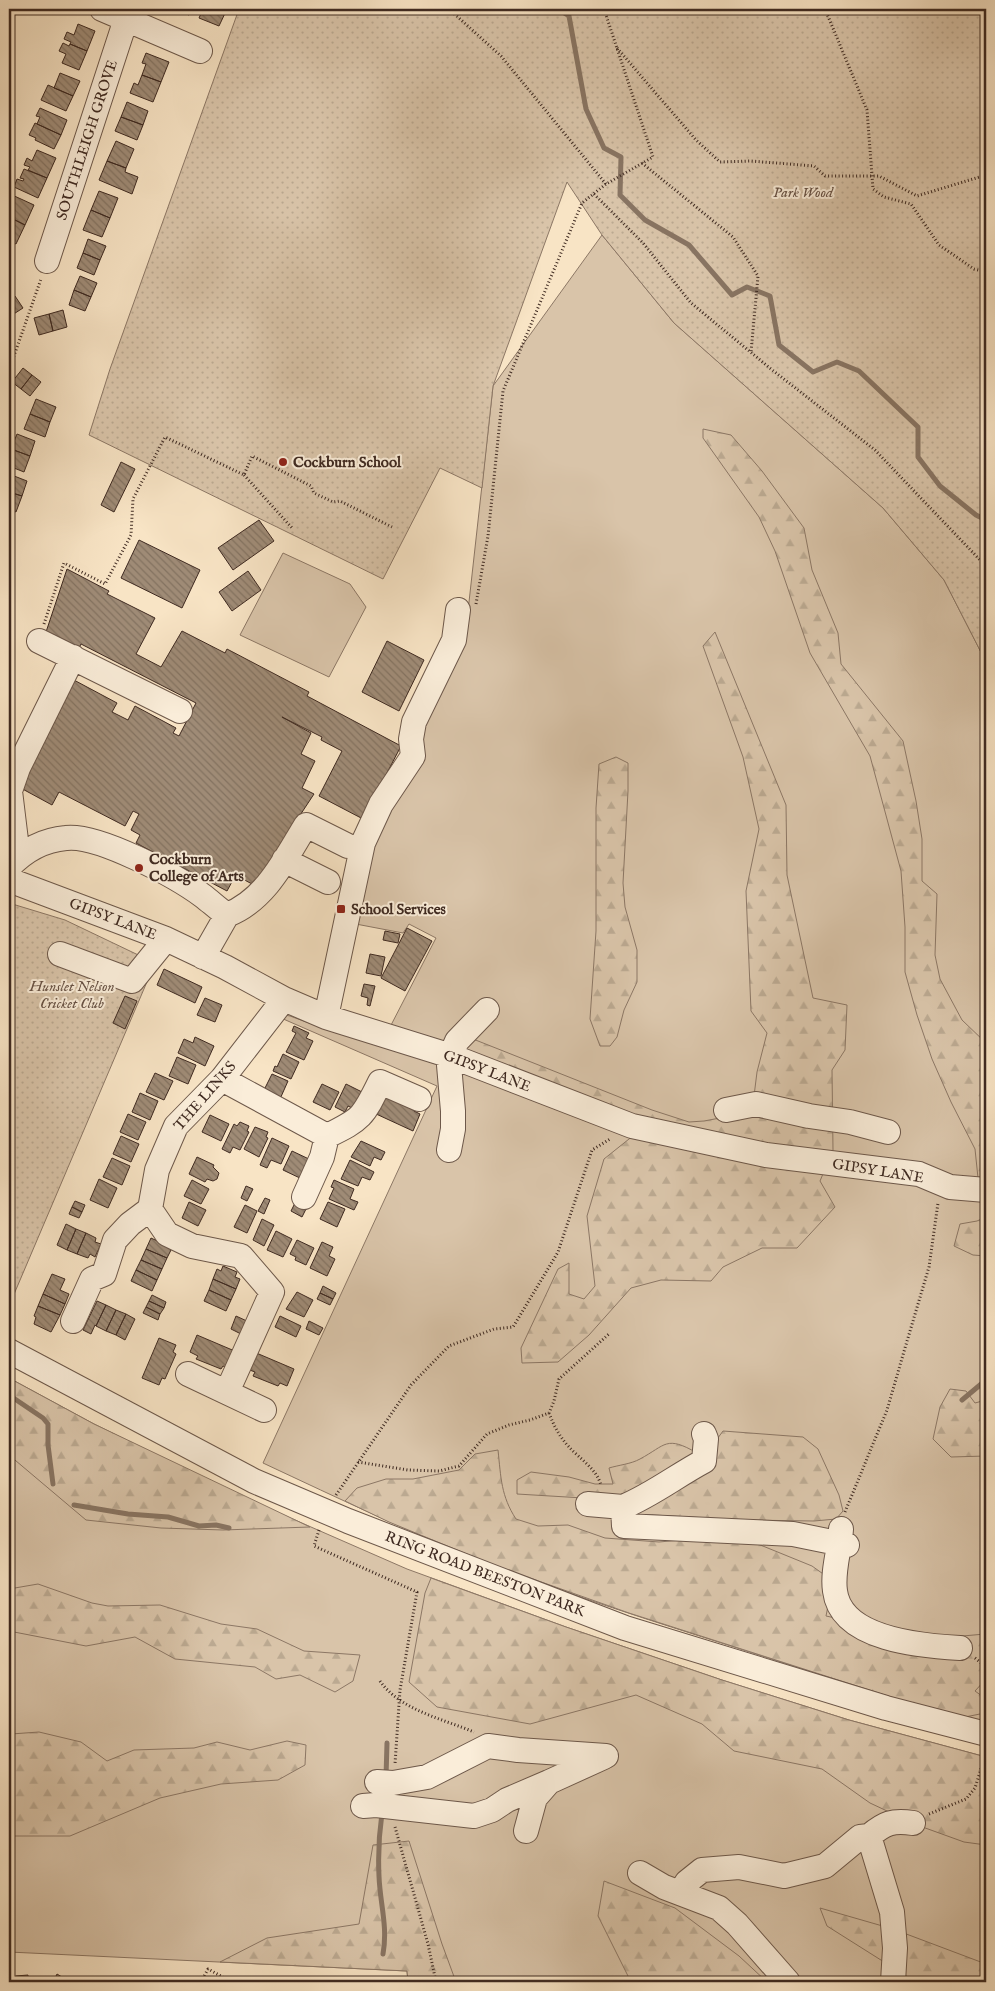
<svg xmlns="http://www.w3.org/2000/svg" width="995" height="1991" font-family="'IM FELL English',serif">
<defs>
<pattern id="forest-firs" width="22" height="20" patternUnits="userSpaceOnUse" patternTransform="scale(1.25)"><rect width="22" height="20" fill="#d9c4a9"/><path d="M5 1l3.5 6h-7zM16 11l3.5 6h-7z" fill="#bba991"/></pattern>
<pattern id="park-dots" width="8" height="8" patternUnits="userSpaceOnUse" patternTransform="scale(1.25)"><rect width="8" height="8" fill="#d9c4a9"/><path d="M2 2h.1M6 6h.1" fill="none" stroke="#bba991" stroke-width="1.8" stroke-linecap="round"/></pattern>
<pattern id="building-back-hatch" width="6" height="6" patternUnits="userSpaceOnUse" patternTransform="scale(1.25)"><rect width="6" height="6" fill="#9f8b76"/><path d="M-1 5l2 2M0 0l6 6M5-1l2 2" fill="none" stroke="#837260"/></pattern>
</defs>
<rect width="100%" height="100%" fill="#f8e4c5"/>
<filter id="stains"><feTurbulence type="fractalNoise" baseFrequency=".004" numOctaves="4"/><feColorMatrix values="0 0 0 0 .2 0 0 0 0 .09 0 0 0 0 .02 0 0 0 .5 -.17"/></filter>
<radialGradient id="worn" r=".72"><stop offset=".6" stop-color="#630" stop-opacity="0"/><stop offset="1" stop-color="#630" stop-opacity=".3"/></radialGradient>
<path fill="#d9c4a9" stroke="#8c7765" d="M602,235l72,88 209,185 61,72 42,82v1060c-86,-22 -171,-49 -255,-76 -79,-25 -158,-50 -235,-80 -79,-30 -156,-67 -233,-103l174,-377 -156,-68 4,-3 5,1 38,14 26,5 35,-6 47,-91 -27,-14 -6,9 -63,-12 126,-292 27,-243z
M283,553l67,31 16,23 -37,70 -89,-42z
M9,1378l85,46 153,75 160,70 159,58 156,53 127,40 137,37v225h-578l-1,-11 -398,-19z"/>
<path fill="url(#forest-firs)" stroke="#8c7765" d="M703,429l28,6 31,36 42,57 8,42 26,63 3,31 62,77 13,60 6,38v42l15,13 -2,61 5,24 22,41 24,23v137l-8,-2 -3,-29 -24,-47 -19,-43 -15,-44 -12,-43v-45l-4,-56 -31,-115 -60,-103 -35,-102 -16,-34 -56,-79z
M715,632l71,173 1,70 26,123 34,7 -2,45 -13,20 1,80 -13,31 15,26 -38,41h-35l-39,19 -12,14 -50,-1 -30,8 -42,47 -31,27 -36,1 -1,-15 37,-79 11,-6v31l15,5 11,-13 -8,-70 17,-57 30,-24 -170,-83 9,-13 179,71 37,12 15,-1 48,-9 5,-40 10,-39 -16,-22 -5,-120 13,-62 -16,-72 -40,-111z
M616,757l12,6v28l-5,92 2,24 12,43v32l-13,28 -7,27 -7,9h-10l-10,-27 6,-88v-123l3,-44z
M986,1217v39l-13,-1 -19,-9 6,-22 17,-3z
M9,1378l85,46 216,103 -87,3 -62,-2 -75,-8 -77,-65z
M950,1389l16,2 9,12 11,-3v56l-35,1 -18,-18 7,-32z
M723,1431l80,6 15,12 21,46 4,16 -7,8 -22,2 -72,-1 -106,-6 -36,-15 -83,-5v-14l14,-8 38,5 26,7h18l-4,-16c10,-3 22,-4 31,-9 26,-14 26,-24 57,-6l15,-7z
M498,1450c3,28 3,46 18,69l22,7 30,-1 37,13 54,4 44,-4 50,4 59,24 21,15 -7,35 33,7 36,19 90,-8 1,2v43l-11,12 11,8 -1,14 -20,4 -55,-14 -281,-90 -133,-47 -107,-44 -44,-21 12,-13 29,-9h27l46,-9 16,-16z
M431,1578l135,49 156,53 127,40 137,37v88l-22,-3 -47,-17 -47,-22 -48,-34 -88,-18 -32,-27 -66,-29 -106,29 -93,-17 -28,-25 16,-89z
M38,1584l54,19 16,3 52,-1 61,19 36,5 47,22 56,4 -7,26 -18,11 -35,-17 -24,4 -21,-12 -80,-8 -40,-22 -49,9 -77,-15v-42z
M9,1732l2,2 28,-2 42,10 26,19 27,-11 60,-2 23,-6 33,8 37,-9 19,4 -1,20 -27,15 -57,4 -61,14 -90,38h-61z
M409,1841l33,103 14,38h-48l-1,-11 -187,-9 47,-24 92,-14 14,-79z
M604,1881l71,27 64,48 28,26h-136l-33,-66z
M820,1908l73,21 93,35v18h-66l-9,-3 -84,-53z"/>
<path fill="url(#park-dots)" stroke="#8c7765" d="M239,9h747v653l-42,-82 -61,-72 -209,-185 -72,-88 -35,-53 -74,204 -11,102 -42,-20 -57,111 -294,-144 21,-66z
M9,903l56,17 90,43 -146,343z"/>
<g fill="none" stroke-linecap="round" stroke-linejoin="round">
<path stroke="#887462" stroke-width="5" d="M558,9l11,7 17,93 18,39 17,9 -1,38 25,25 44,25 43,50 15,-8 23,9 9,49 34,27 24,-10 22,9 59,56v30l22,29 36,29 10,5
M9,1395l34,23 5,6v21l5,39
M962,1400l24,-20
M74,1505l54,9 40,3 31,9 17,-1 13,3
M386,1777l1,-34
M382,1813c-3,21 -4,42 -3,63 1,28 9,50 4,78"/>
</g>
<path fill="url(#building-back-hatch)" stroke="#3f2a21" d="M175,9h16l-2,6z
M203,9h24l-8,17 -20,-8z
M78,24l17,7 -8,20 -17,-7 1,-2 -7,-3 3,-7 7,3z
M63,43l6,3 1,-2 17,7 -8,19 -17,-7 4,-9 -7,-3z
M146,53l23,9 -8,20 -19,-7 4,-11 -4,-1z
M60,73l20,8 -7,15 -19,-8z
M142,75l19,7 -8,20 -23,-9 4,-10 4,2z
M48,85l25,11 -7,15 -25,-11z
M127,102l21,9 -5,14 -22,-8z
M40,108l27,12 -6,15 -24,-11 3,-7 -4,-1z
M121,117l22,8 -6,15 -22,-9z
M35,123l26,12 -7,14 -19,-9 1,-2 -7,-3z
M116,141l18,8 -8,19 -19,-7z
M37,150l19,8 -9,20 -19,-8 2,-3 -6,-2 3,-7 5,3z
M107,161l19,7 -1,4 13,5 -6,17 -33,-14z
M24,169l23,9 -9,20 -24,-11 3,-8 6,2 1,-2 -4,-1z
M99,191l19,7 -8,20 -19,-8z
M10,194l24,11 -9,20 -16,-8z
M91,210l19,8 -8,19 -19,-7z
M9,217l16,8 -9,19 -7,-3z
M88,239l18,7 -6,14 -17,-7z
M9,248l5,3 -5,13z
M83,253l17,7 -6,15 -17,-7z
M80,276l17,7 -6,14 -17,-7z
M74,290l17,7 -6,14 -16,-6z
M15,296l8,12 -14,9v-17z
M63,310l4,17 -14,4 -4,-17z
M49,314l4,17 -14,4 -5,-17z
M23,368l9,7 -11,14 -9,-7z
M32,375l9,7 -11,14 -9,-7z
M36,399l20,8 -6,15 -20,-8z
M30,414l20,8 -5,15 -21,-8z
M17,434l18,7 -5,15 -19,-7z
M11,449l19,7 -6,16 -15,-6v-11z
M121,462l14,7 -21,43 -13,-7z
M9,474l18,7 -5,15 -13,-4z
M9,492l13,4 -6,16 -7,-3z
M259,520l15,21 -41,29 -15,-22z
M139,540l61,30 -18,38 -61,-30z
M67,569l42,22 -2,3 48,24 -19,36 25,13 21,-36 43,22 2,-4 82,43 -2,4 94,50 -38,73 -44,-23 23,-45 -21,-11 1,-3 -40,-20 29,16 -10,21 14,7 -13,27 12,6 -60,91 -17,-9 -2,5 -2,-1 -6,11 -91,-48 4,-8 -9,-5 8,-16 -6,-3 -8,15 -66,-34 -7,13 -35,-19 55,-107 45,24 -5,9 16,8 7,-14 41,22 -3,5 6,3 17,-33 -115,-59 -2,4 -33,-16z
M248,571l13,19 -29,21 -13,-19z
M387,641l37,19 -25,51 -37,-19z
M407,928l25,13 -27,50 -24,-13z
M385,931l15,3 -2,9 -15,-3z
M370,954l15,3 -4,19 -15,-3z
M164,969l38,18 -7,16 -38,-18z
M364,984l11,2 -5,20 -3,-1 1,-7 -7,-2z
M125,996l12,5 -12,28 -12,-6z
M205,998l17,7 -7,17 -18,-7z
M294,1026l15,7 -3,5 7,3 -9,19 -18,-8 10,-19 -4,-2z
M195,1037l19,9 -9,20 -27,-13 6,-14 9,4z
M283,1054l16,8 -8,17 -18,-8 2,-5 2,1z
M177,1057l19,8 -8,19 -19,-8z
M155,1073l18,8 -9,19 -18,-8z
M272,1074l16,7 -8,18 -17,-7z
M322,1084l17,8 -9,18 -17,-8z
M346,1084l16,8 -8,17 -6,-3 -3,6 -10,-5z
M140,1093l18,8 -8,19 -18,-8z
M382,1096l7,3 1,-3 25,11 -1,4 6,3 -7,17 -39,-18z
M128,1114l18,8 -8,18 -18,-8z
M210,1115l19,9 -8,17 -19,-9z
M240,1122l9,4 -2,5 2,1 -9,18 -7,-3 -3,6 -8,-4 12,-25 3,2z
M255,1127l13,5 -2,5 2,1 -9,19 -15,-8z
M121,1136l18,8 -8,18 -18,-8z
M272,1138l17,8 -8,18 -10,-4 -4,8 -7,-3z
M361,1141l24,11 -4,8 -7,-3 -4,9 -19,-9z
M292,1151l19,9 -9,19 -19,-9z
M197,1157l17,8 -1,2 6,6 -2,6 -4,2 -6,-2 -2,3 -16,-8z
M112,1158l18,8 -8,19 -19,-8z
M350,1160l24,12 -4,8 -8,-3 -4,9 -17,-7z
M99,1179l18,9 -9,20 -18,-8z
M192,1180l17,9 -8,15 -17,-8z
M334,1180l20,9 -4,10 8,3 -4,8 -25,-11 5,-11 -3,-1z
M246,1186l7,3 -6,12 -6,-3z
M265,1198l5,2 -6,14 -6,-3z
M297,1199l11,6 -6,12 -11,-6z
M75,1201l10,4 -3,7 -10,-5z
M189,1202l17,8 -8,16 -16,-8z
M328,1202l17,7 -8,18 -17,-8z
M245,1205l12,6 -10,22 -13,-6z
M72,1207l10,5 -3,6 -10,-4z
M262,1219l12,6 -10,21 -11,-6z
M66,1224l10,5 -9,21 -10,-5z
M76,1229l10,4 -9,21 -10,-4z
M276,1231l16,8 -9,18 -16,-7z
M86,1233l10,5 -1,4 6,2 -6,13 -5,-3 -2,4 -11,-4z
M151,1238l21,10 -5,10 -21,-9z
M297,1240l17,8 -8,17 -11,-5 1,-3 -6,-3z
M322,1242l11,5 -4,9 6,3 -8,17 -17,-8z
M146,1249l21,9 -5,11 -21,-9z
M141,1260l21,9 -5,11 -21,-10z
M223,1266l14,6 -2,5 5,2 -4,10 -23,-10 4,-10 4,2z
M136,1270l21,10 -5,11 -21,-10z
M52,1274l13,5 -5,11 9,4 -4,10 -22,-10z
M213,1279l23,10 -5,11 -22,-10z
M323,1286l13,7 -3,6 -13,-6z
M209,1290l22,10 -5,11 -22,-10z
M297,1292l16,8 -9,17 -18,-8z
M320,1293l13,6 -3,6 -13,-6z
M43,1294l22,10 -5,11 -22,-9z
M152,1295l14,7 -2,6 -15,-7z
M97,1301l9,4 -10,21 -1,-1 -4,9 -8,-4z
M149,1301l15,7 -4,6 -14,-7z
M106,1305l10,5 -10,21 -10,-5z
M38,1306l22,9 -9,17 -17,-8 2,-7 -2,-1z
M146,1307l14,7 -2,6 -15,-7z
M116,1310l10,4 -10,21 -10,-4z
M126,1314l9,5 -10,21 -9,-5z
M236,1316l13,6 -6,13 -12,-6z
M280,1316l21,10 -5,11 -21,-10z
M309,1321l14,7 -4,7 -13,-6z
M197,1335l40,17 -7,17 -7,-3 -2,3 -25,-10 2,-3 -8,-4z
M159,1338l17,7 -3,7 3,2 -11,25 -3,-1 -3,7 -17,-7z
M254,1352l40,17 -7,17 -7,-3 -2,3 -25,-10 2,-4 -8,-3z
M57,1974l13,8h-17z
M28,1975v7h-12v-6z"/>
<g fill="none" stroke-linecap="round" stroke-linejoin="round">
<defs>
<path id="minor" d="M102,9l98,42
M47,261l79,-242
M39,641l141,70
M18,857l-8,-66 8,-23 55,-111
M284,860l44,22
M9,867c15,-16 34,-27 57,-29 32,-4 110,38 137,58 8,6 15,13 24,19l-24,42
M9,880l157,59 59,28 59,32 42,18 125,39 181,70 134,29 153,19 31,13 36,3
M227,915c39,-15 58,-56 79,-90l42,21
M60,954l72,27 34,-42
M326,1017l37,-174 18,-39 32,-48 -2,-17 3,-17 40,-82 4,-30
M222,1079l105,57c35,-17 36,-19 53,-54l39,17
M726,1110l30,-6 53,12 41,6 38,10
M449,1150l4,-21v-18l-4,-46 4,-8v-7l4,-9 30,-31
M304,1197l18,-40 5,-21
M73,1321l19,-42 12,-5 11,-34 15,-16 20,-15
M9,1351l245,130 94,40 277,107 261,80 100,26
M188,1374l76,36
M227,1392l45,-100 -31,-36 -49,-10 -25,-12 -17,-25 7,-39 19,-44 46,-47 62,-80
M588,1504l35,3 1,19 169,8 54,11
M623,1507c29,-12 53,-31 81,-46l2,-22 -2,-5
M841,1529c-1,20 -9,42 -6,62 6,49 87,55 125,57
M377,1782l16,1 34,-6 61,-31 30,4 88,6
M363,1806l13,-1 98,11 18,-6 15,-10 42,-18
M526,1831l9,-33 14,-16 55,-25
M869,1836c16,-13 23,-16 44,-13
M640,1873l24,14 55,21 18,16 51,58
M680,1893l7,-11 15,-12 37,-3 45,9 41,-10 35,-29 9,-1 23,76 3,36 -2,34"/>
</defs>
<use href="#minor" stroke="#6d584a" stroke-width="26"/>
<path stroke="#3f2a21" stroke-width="3" stroke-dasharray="1 2.5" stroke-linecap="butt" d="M449,9l52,47 105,128
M825,9l42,101 6,79 11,8 27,7 28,41 35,24 12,3
M617,48l79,92 24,22 31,-1 63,5 11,10h54l38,20 69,-21
M642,163l91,74 25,39 -7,76
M594,194l49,49 48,60 80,66 104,81 106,111 5,12
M9,370l32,-91
M244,475l49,54
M476,604l12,-68 15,-145 79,-188 24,-19 47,-27 -49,-148
M44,624l20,-61 41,21 26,-49 2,-36 32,-62 79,38 8,-19 59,30 3,7 19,9 7,-1 52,26
M549,1413c5,13 10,23 20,34 10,11 29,23 32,39
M358,1462l50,8 31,1 20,-5 28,-32 22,-9 21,-5 19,-7 5,-12 5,-22 51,-46
M336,1495l75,-110 38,-39 45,-17 19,-2 45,-75 34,-102 18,-11
M845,1512l42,-102 18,-62 24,-81 9,-64
M319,1530l-5,16 103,46 -17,98 -5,74
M975,1658l11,9
M380,1681c20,29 63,38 94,51
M929,1814l37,-15 9,-11 11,-35
M395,1827l33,117 8,38
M201,1982l7,-13 24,13"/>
<use href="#minor" stroke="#faedd9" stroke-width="24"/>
</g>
<g fill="#8f2418" stroke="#faedd9" stroke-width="2">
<circle cx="283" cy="462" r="5"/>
<circle cx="139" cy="868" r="5"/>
<rect x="336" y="904" width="10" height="10" rx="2.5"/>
</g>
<g text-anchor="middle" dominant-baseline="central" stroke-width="4" stroke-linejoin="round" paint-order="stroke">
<g font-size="15" fill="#3f2a21" stroke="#faedd9">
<text transform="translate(87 140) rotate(-72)">SOUTHLEIGH GROVE</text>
<text transform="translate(113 919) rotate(21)">GIPSY LANE</text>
<text transform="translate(487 1071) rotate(21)">GIPSY LANE</text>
<text transform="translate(205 1096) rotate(-49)">THE LINKS</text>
<text transform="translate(878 1171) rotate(9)">GIPSY LANE</text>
<text transform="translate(485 1574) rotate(21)">RING ROAD BEESTON PARK</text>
</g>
<g font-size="15" font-style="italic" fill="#665043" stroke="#faedd9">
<text x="803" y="192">Park Wood</text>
<text x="72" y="986">Hunslet Nelson<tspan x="72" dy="17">Cricket Club</tspan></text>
</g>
<g font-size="15" font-weight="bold" fill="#3f2a21" stroke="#faedd9" text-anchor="start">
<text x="293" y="462">Cockburn School</text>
<text x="149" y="859">Cockburn<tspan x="149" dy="17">College of Arts</tspan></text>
<text x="351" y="909">School Services</text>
</g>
</g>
<rect width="995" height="1991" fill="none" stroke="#f8e4c5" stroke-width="30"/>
<rect x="10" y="10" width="975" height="1971" fill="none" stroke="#3f2a21" stroke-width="2.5"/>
<rect x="15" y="15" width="965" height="1961" fill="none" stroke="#3f2a21"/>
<rect width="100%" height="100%" filter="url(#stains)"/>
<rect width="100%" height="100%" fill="url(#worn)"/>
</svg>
